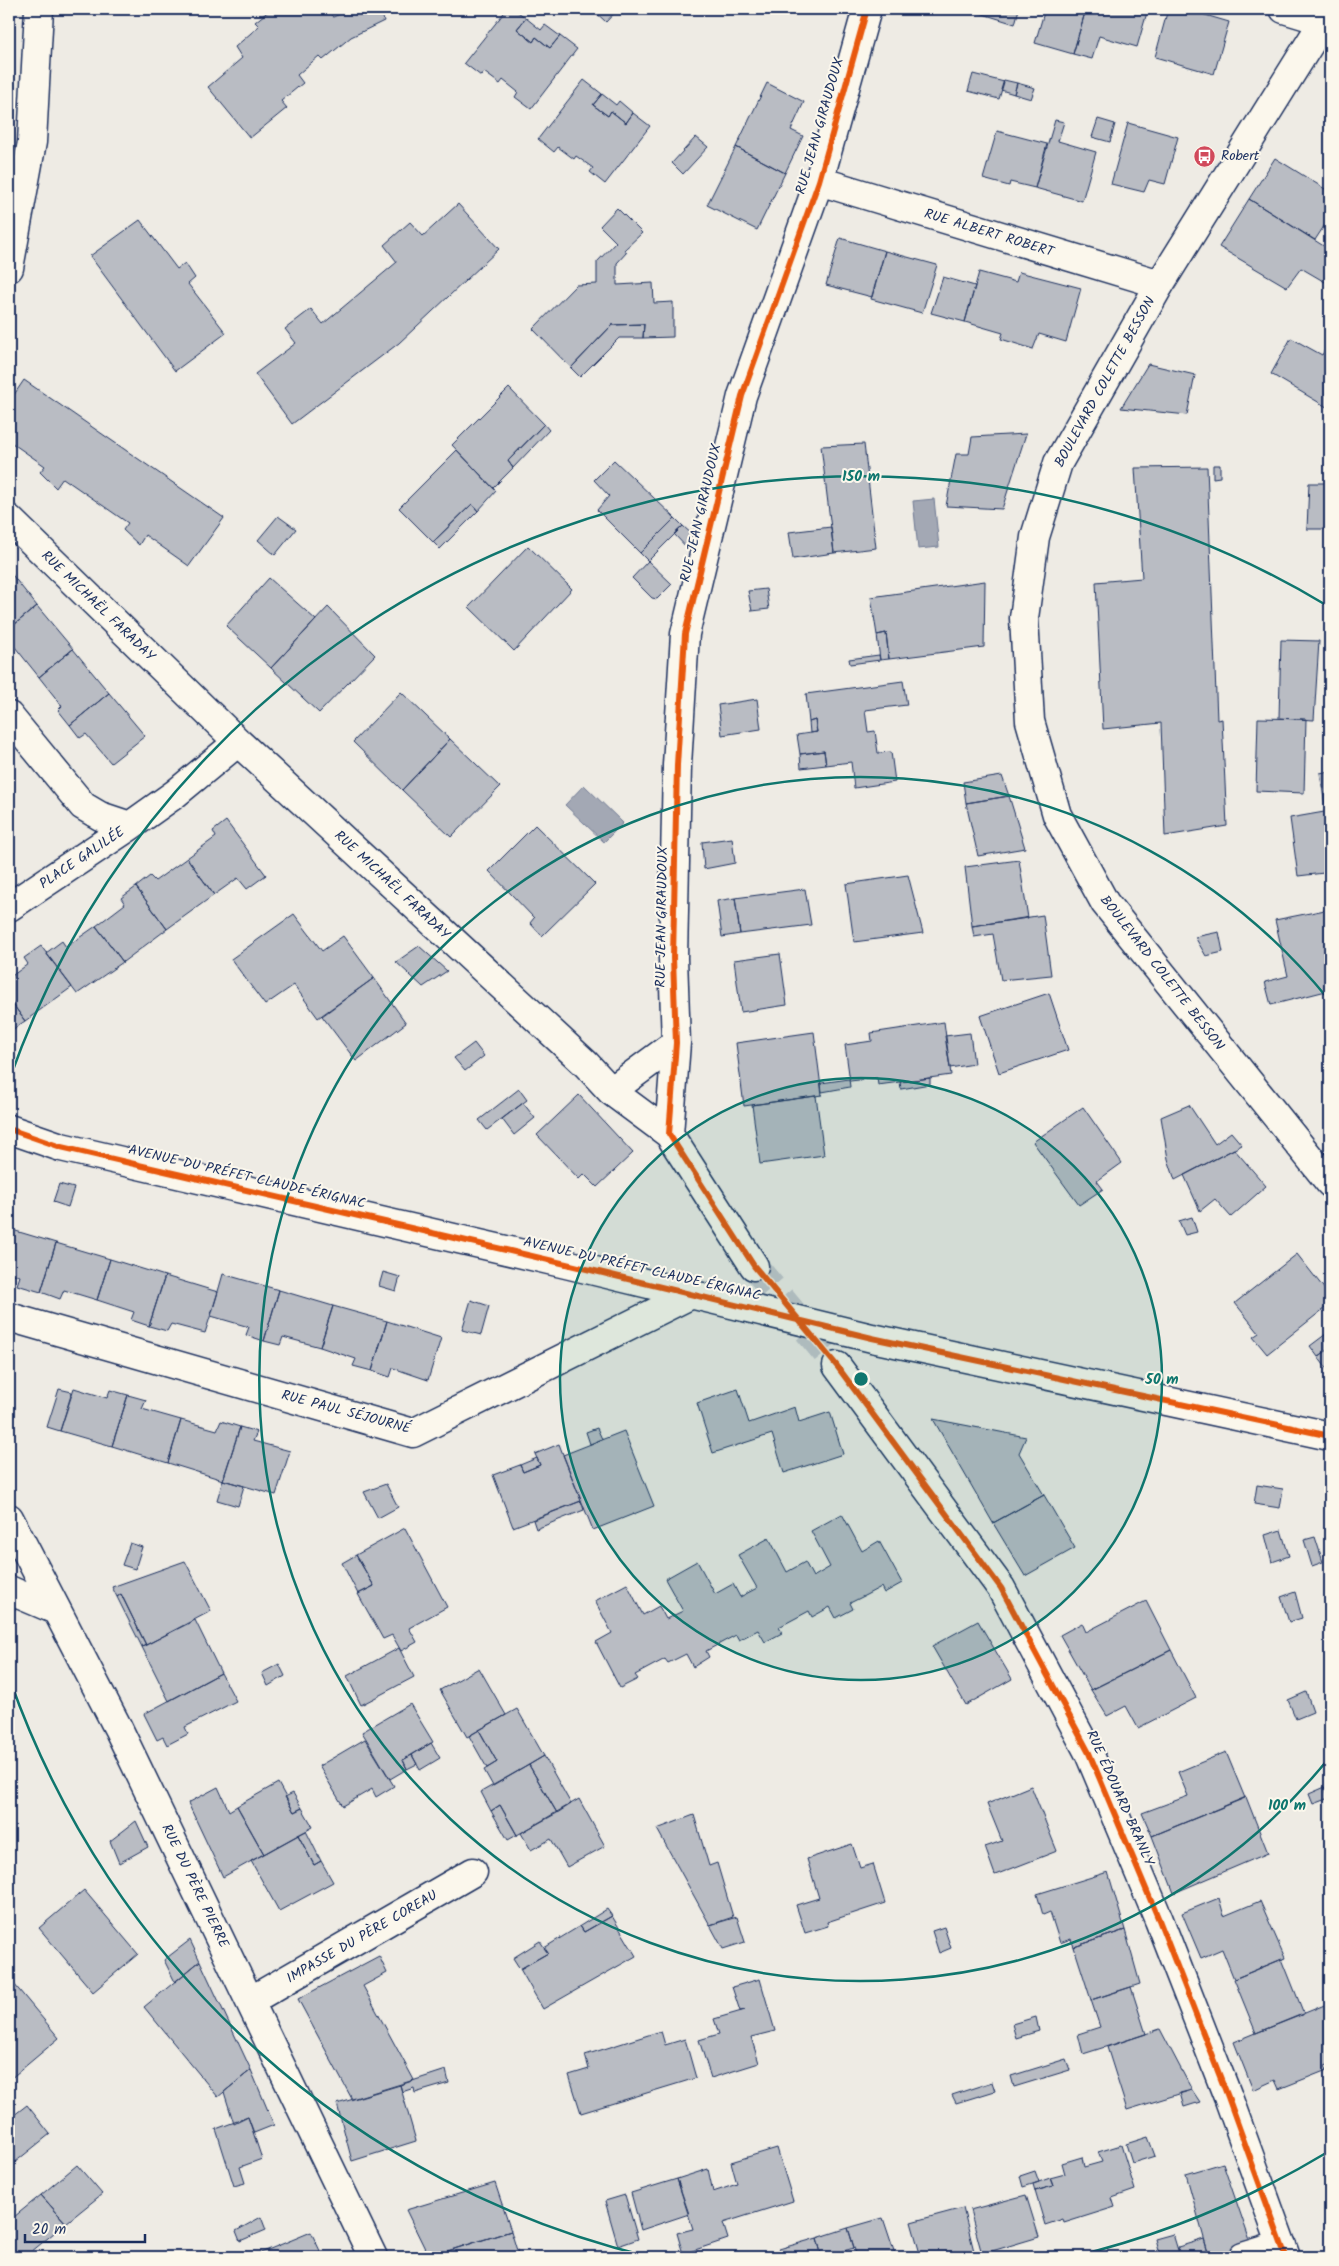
<svg xmlns="http://www.w3.org/2000/svg" width="1339" height="2266" font-family="Kalam,sans-serif">
<rect width="100%" height="100%" fill="#eeebe4"/>
<filter id="ink" filterUnits="userSpaceOnUse"><feTurbulence type="fractalNoise" baseFrequency=".02" numOctaves="2"/><feDisplacementMap in="SourceGraphic" scale="10" xChannelSelector="R" yChannelSelector="G"/><feConvolveMatrix kernelMatrix="1 2 1 2 8 2 1 2 1" color-interpolation-filters="sRGB"/></filter>
<g filter="url(#ink)">
<path fill="#a3a8b4" stroke="#6d7892" d="M934,499l5,48 -21,2 -5,-48z
M584,785l39,38 -19,19 -39,-37z"/>
<path fill="#b9bcc3" stroke="#1b2f5e" d="M271,9h55l7,8 7,-3 -3,-5h58l-13,6 2,6 -33,16 -28,23 -4,-4 -22,19 6,8 -22,18 6,7 -37,30 -42,-51 34,-29 -7,-11 24,-21 -4,-4z
M507,9h7l12,9 -9,11 16,13 3,-5 14,11 10,-12 17,13 -46,60 -16,-12 3,-5 -15,-12 -3,4 -16,-12 -3,4 -17,-13z
M592,9h26l-12,13z
M967,9h52l-4,15z
M1045,9h41l-13,45 -38,-11z
M1086,9h62l-11,38 -38,-11 -7,23 -19,-5z
M1168,9h17l44,13 -15,52 -59,-17z
M526,18l15,12 4,-5 15,11 -10,12 -14,-11 -3,5 -16,-13z
M973,74l31,8 -5,17 -31,-8z
M584,80l18,14 -9,11 15,11 3,-5 15,12 7,-10 17,13 -45,58 -15,-12 3,-4 -17,-12 -2,3 -16,-12 -4,5 -16,-13z
M1004,80l13,3 -3,11 -13,-4z
M767,83l37,19 -13,28 12,6 -18,37 -49,-26z
M1017,83l18,5 -4,11 -17,-5z
M602,94l14,11 3,-4 14,12 -7,10 -15,-12 -3,5 -15,-11z
M1098,119l17,5 -5,18 -18,-5z
M1055,120l9,2 -6,19 38,11 -14,49 -47,-13z
M1128,123l50,14 -13,47 -16,-4 -5,12 -33,-8z
M997,131l50,13 -12,44 -25,-6 -1,4 -26,-7z
M696,137l12,10 -25,27 -11,-11z
M736,147l49,26 -28,57 -50,-25z
M1275,158l55,34v25l-15,23 -66,-41z
M1249,199l81,51v35l-29,-17 -14,19 -68,-40z
M458,204l41,45 -100,94 -107,81 -37,-50 41,-31 -11,-14 26,-20 12,15 74,-62 -13,-17 26,-23 13,14z
M617,208l25,25 -18,17 3,2 -10,11v22l36,-2 1,20 19,-1v35l-30,1 1,-14 -32,1 -41,43 -38,-39 43,-44 21,-1v-22l19,-20 -16,-16z
M140,220l37,49 8,-6 10,15 -7,6 38,49 -51,38 -85,-115z
M840,238l45,13 -13,46 -46,-12z
M885,251l52,14 -15,48 -51,-14z
M979,272l37,10 3,-10 62,16 -15,54 -27,-8 -6,15 -32,-10 2,-6 -38,-11z
M943,277l32,9 -10,36 -34,-9z
M644,324l-1,14h-24l-39,39 -9,-9 41,-43z
M1291,338l31,17 8,-14v68l-59,-35z
M1148,364l47,11 -8,40 -66,-7z
M24,380l200,138 -35,48 -44,-31 -6,10 -16,-15 5,-7 -65,-45 -7,10 -16,-16 5,-6 -36,-25v-39z
M509,388l35,36 -36,37 5,7 -20,20 -41,-43z
M544,424l5,6 -36,38 -5,-7z
M1328,426h2v33h-2z
M1026,434l-24,75 -56,-3 10,-52h13l3,-17z
M864,444l12,104 -42,5 -13,-107z
M457,450l39,41 -18,20 -6,-7 -39,38 -34,-34z
M614,460l61,58 -35,35 -43,-43 12,-14 -15,-16z
M1213,465h7v12l-7,1z
M1207,467l10,253 5,-1 5,107 -62,10 -4,-113 -58,6 -7,-147 46,-4 -7,-110z
M1309,483h21v46h-23z
M472,504l6,7 -38,38 -7,-7z
M278,516l18,13 -21,26 -17,-15z
M675,518l8,8 -35,35 -8,-8z
M683,526l12,11 -5,14 -16,-17z
M831,527l3,26 -41,6 -4,-27z
M528,546l44,43 -58,62 -45,-44z
M648,561l24,23 -15,15 -5,-1 -20,-20z
M9,571l28,35 -28,23z
M269,578l47,42 -45,48 -45,-42z
M985,581l-1,66 -95,12 -3,-26 -9,2 -6,-38z
M766,589l3,20 -17,2 -4,-20z
M37,606l36,43 -34,28 -24,-30 -6,4v-22z
M328,607l47,48 -56,58 -48,-45z
M886,633l3,26 -9,1 -3,-25z
M1281,640l38,1 -5,79 -35,-2z
M73,649l36,44 -39,32 -12,-15 4,-4 -23,-29z
M879,655l1,5 -30,4 -1,-5z
M903,681l4,24 -42,5 3,22 7,-1 3,22 13,-1 4,30 -41,6 -3,-26 -25,3 -2,-14 -24,3 -3,-19 20,-3 -2,-12 -6,2 -3,-28z
M401,692l49,47 -48,51 -49,-48z
M109,693l36,43 -34,27 -25,-29 -6,4 -10,-13z
M757,699l4,30 -39,6 -4,-30z
M1258,718l48,1 -2,74 -48,-2z
M815,720l2,12 -7,1 -1,-11z
M450,739l50,48 -49,50 -49,-47z
M824,751l2,14 -25,3 -1,-14z
M1330,771v40l-4,1 -6,-39z
M1002,776l7,20 -43,7 -3,-21z
M1009,796l16,52 -47,8 -12,-53z
M1330,811v98l-6,-36 -26,3 -8,-58z
M226,821l40,54 -19,14 -9,-11 -24,17 -27,-37 29,-21 -3,-6z
M535,825l60,59 -53,52 -12,-13 4,-5 -45,-47z
M732,838l3,25 -31,6 -2,-27z
M187,858l27,37 -47,34 -31,-42 14,-11 5,5z
M1019,860l9,58 -56,8 -7,-59z
M908,875l15,58 -69,9 -8,-58z
M136,887l31,42 -44,33 -27,-36 29,-22 -4,-6z
M805,889l6,36 -71,9 -5,-36z
M735,898l5,36 -18,3 -5,-36z
M1330,909v81l-59,15 -6,-23 23,-6 -13,-56z
M294,914l28,37 21,-15 31,42 -56,40 -24,-33 -29,20 -34,-46z
M1043,915l8,60 -50,5 -8,-46 -19,3 -2,-11z
M96,926l27,36 -46,32 -31,-41 16,-12 4,6z
M1219,932l4,20 -17,4 -11,-19z
M41,946l31,41 -47,34 -16,-22v-21l19,-14 -4,-6z
M419,946l28,25 -24,16 -27,-25z
M780,954l7,51 -46,7 -7,-52z
M374,978l32,45 -50,38 -34,-45z
M1049,993l19,57 -69,23 -19,-57z
M9,999l16,22 -16,11z
M944,1022l7,53 -73,10 -1,-7 -27,3 -5,-36 27,-4 -1,-8z
M814,1032l8,63 -78,11 -8,-63z
M970,1033l4,31 -24,4 -5,-32z
M474,1043l10,13 -19,15 -11,-13z
M930,1078v6l-29,5 -1,-7z
M849,1079l1,8 -28,5 -1,-9z
M519,1089l8,11 -40,30 -8,-10z
M579,1095l54,58 -36,34 -13,-13 -5,5 -42,-44z
M816,1096l8,59 -64,9 -8,-59z
M523,1103l12,15 -21,17 -12,-16z
M1189,1105l26,39 16,-12 11,13 -67,35 -7,-21 -7,-42z
M1083,1107l39,56 -25,18 6,8 -24,16 -46,-63z
M1234,1149l32,37 -35,31 -16,-18 -15,12 -16,-36z
M59,1184l15,4 -6,19 -15,-5z
M1192,1217l5,15 -12,3 -6,-14z
M9,1229l47,14 -15,49 -24,-7 3,-9 -11,-3z
M56,1243l54,16 -13,41 -33,-10 -4,9 -19,-7z
M1297,1254l33,42v8l-63,50 -14,-17 6,-4 -24,-30z
M110,1259l55,17 -16,50 -18,-6 3,-8 -37,-12z
M383,1272l17,5 -4,14 -17,-5z
M223,1274l56,16 -15,51 -18,-6 3,-8 -38,-11z
M165,1276l53,16 -13,41 -34,-9 -4,7 -18,-5z
M279,1290l54,16 -13,41 -37,-10 -3,8 -16,-4z
M471,1300l18,6 -8,29 -19,-5z
M333,1306l54,15 -15,50 -19,-5 3,-7 -36,-12z
M387,1321l54,17 -13,42 -35,-12 -3,9 -18,-6z
M1330,1331v17l-12,9 -8,-11z
M1330,1348v25l-12,-16z
M74,1388l33,10 3,-8 18,5 -16,51 -52,-15z
M59,1389l13,3 -12,39 -13,-4z
M738,1389l11,34 46,-16 4,15 31,-10 13,42 -59,19 -12,-39 -59,19 -16,-50z
M128,1395l18,5 -4,9 39,11 -13,43 -56,-17z
M933,1419l93,18 -7,16 25,42 -51,28z
M181,1420l36,10 4,-9 19,6 -17,53 -55,-17z
M240,1427l17,5 -4,9 37,10 -14,44 -53,-15z
M597,1428l5,11 -12,5 -4,-12z
M624,1431l30,75 -61,24 -30,-75z
M559,1444l22,57 -68,26 -20,-52 27,-10 3,7 17,-7 -5,-11z
M537,1458l3,7 -17,7 -3,-7z
M223,1480l21,6 -6,20 -21,-6z
M386,1484l12,23 -20,11 -14,-26z
M1257,1485l26,4 -3,19 -26,-4z
M1044,1495l31,53 -50,28 -32,-53z
M581,1501l3,9 -48,19 -3,-9z
M842,1514l20,37 17,-10 23,42 -18,10 -3,-6 -15,8 -16,8 3,6 -17,9 -6,-11 -18,10 -3,-6 -30,16 3,6 -17,9 -7,-12 -19,10 -3,-5 -30,16 3,6 -16,10 -7,-13 -18,9 -3,-4 -30,16 3,4 -18,9 -24,-46 16,-9 -17,-32 32,-17 16,31 16,-9 7,13 17,-8 -18,-32 32,-18 18,33 18,-10 7,13 17,-9 -19,-33 31,-17 18,34 18,-10 8,15 17,-10 -19,-36z
M405,1528l42,79 -38,21 8,14 -16,9 -9,-16 -9,4 -25,-45 16,-8 -18,-31z
M1281,1530l8,26 -17,6 -7,-27z
M1315,1537l8,25 -11,4 -8,-26z
M130,1543l12,4 -7,22 -13,-4z
M356,1555l18,31 -16,8 -16,-31z
M185,1561l26,50 -65,34 -25,-51 -4,3 -5,-10z
M1295,1592l7,26 -13,4 -8,-25z
M121,1594l25,51 -4,2 -25,-50z
M1146,1601l25,49 -80,40 -31,-55 22,-12 4,9z
M195,1620l26,53 -52,28 -27,-54z
M978,1621l34,58 -46,26 -34,-59z
M399,1648l15,29 -53,28 -14,-29z
M1171,1650l25,48 -58,30 -12,-22 -19,10 -16,-26z
M279,1664l6,12 -17,10 -6,-13z
M479,1668l27,47 -39,22 -27,-47z
M221,1673l15,28 -51,26 3,7 -21,11 -4,-8 -6,3 -13,-26z
M1306,1692l7,20 -17,7 -8,-19z
M410,1704l23,38 -30,18 4,9 -17,10 -28,-47z
M517,1709l27,47 -51,30 -9,-16 13,-8 -18,-32z
M479,1730l18,32 -10,6 -18,-32z
M365,1739l29,47 -18,11 -4,-8 -29,17 -24,-40z
M431,1743l9,15 -20,12 -8,-15z
M1226,1752l19,46 -93,38 -10,-23 46,-17 -10,-24z
M412,1755l5,9 -10,5 -4,-9z
M544,1756l27,48 -14,9 -28,-48z
M529,1765l28,48 -40,22 -17,-30 -9,6 -10,-19z
M278,1783l16,29 8,-4 11,19 -49,27 -27,-48z
M1031,1786l26,65 -62,24 -10,-28 17,-6 -15,-37z
M218,1787l11,24 8,-5 27,48 -41,23 -35,-74z
M1325,1787l4,11 -16,6 -4,-10z
M293,1793l9,15 -8,4 -9,-15z
M1246,1797l22,56 -94,40 -22,-57z
M579,1799l26,47 -38,21 -16,-28 -20,11 -10,-17z
M500,1805l17,30 -9,5 -17,-29z
M694,1815l15,51 8,-3 16,54 -23,8 -53,-96z
M136,1821l12,26 -29,16 -9,-22z
M306,1831l15,30 -7,4 -16,-30z
M298,1835l16,30 7,-4 12,21 -54,29 -28,-50z
M852,1844l8,24 13,-4 12,39 -58,19 1,4 -23,7 -9,-28 23,-7 -12,-39z
M1108,1872l17,58 -51,17 -3,-8 -11,4 -10,-31 -7,3 -6,-21z
M84,1890l54,64 -45,38 -54,-64z
M1219,1898l5,18 36,-15 25,57 -51,21 -12,-30 -21,9 -19,-45z
M607,1909l5,7 -28,16 -4,-6z
M612,1916l24,40 -93,53 -23,-40 28,-16 -4,-5 36,-22 4,6z
M737,1917l8,25 -22,7 -13,-24z
M944,1927l7,21 -12,5 -7,-22z
M1125,1930l15,54 -49,16 -17,-53z
M190,1940l10,21 -25,21 -11,-22z
M540,1941l8,12 -28,16 -7,-11z
M379,1956l8,17 -24,13 51,94 -62,19 -54,-100z
M1282,1959l22,55 -48,19 -22,-54z
M200,1961l51,109 -33,27 -74,-90z
M9,1978l50,60 -50,42z
M760,1979l15,52 -24,6 8,26 -48,15 -12,-38 20,-6 -5,-15 31,-9 -5,1 -8,-24z
M1131,1987l15,47 -63,20 -5,-20 22,-7 -9,-27z
M1327,2004l3,9v51l-5,2 2,4 -48,19 -4,-9 -22,10 -19,-48z
M1036,2017l3,14 -23,7 -4,-14z
M1160,2029l32,61 -65,20 -20,-63z
M661,2031l4,14 20,-6 11,39 -115,35 -12,-38 20,-6 -4,-14z
M1066,2059l4,11 -56,17 -3,-11z
M251,2070l23,55 -20,8 -6,-16 -14,7 -10,-32z
M446,2070l3,13 -34,10 -1,-5 -12,4 -2,-7z
M992,2082l3,9 -39,12 -4,-8z
M400,2085l16,56 -64,20 -15,-57z
M1192,2090l8,12 -16,5 -4,-14z
M27,2105l23,29 -36,29 -5,-6v-38z
M248,2117l14,42 -22,8 5,16 -11,3 -18,-57z
M1148,2137l7,19 -23,7 -6,-19z
M1121,2145l14,45 -23,8 3,9 -51,16 -1,-4 -18,6 -10,-34 18,-5 -3,-8 15,-4 -3,-11 20,-6 2,10 18,-5 -4,-10z
M777,2148l16,53 -70,22 5,16 -45,15 -6,-21 16,-4 -16,-50 31,-10 5,23 24,-8 -6,-22z
M9,2157l5,6 -5,5z
M1223,2163l28,81 -42,12 -23,-82z
M77,2165l25,29 -36,29 -25,-28z
M1035,2171l4,11 -16,5 -3,-11z
M1050,2178l3,8 -18,5 -2,-7z
M677,2179l12,35 -48,16 -10,-37z
M495,2183l16,48 -82,26 -23,-47z
M41,2195l25,28 -41,34h-16v-36z
M625,2195l13,44 -20,7 -13,-45z
M1026,2195l13,42 -57,17 -12,-44z
M963,2208l12,47 -7,2h-47l-10,-35z
M261,2217l5,13 -26,11 -4,-10z
M883,2218l13,39h-39l-9,-29z
M848,2228l6,20 -32,9 -5,-19z
M511,2231l8,26h-80l-1,-3z
M311,2232l12,25h-72z
M1173,2234l7,23h-20l-5,-18z
M817,2238l5,19h-41l-2,-8z
M1204,2239l5,17 -29,1 -2,-10z
M769,2252l2,5h-18z"/>
<g fill="none" stroke-linecap="round" stroke-linejoin="round">
<path stroke="#c4c5c9" stroke-width="28" stroke-dasharray="28 14" stroke-linecap="butt" d="M754,1266l83,100"/>
<defs>
<path id="minor" d="M1284,9l40,12
M819,181l341,103
M9,268l23,-126 7,-133
M9,519l229,223 348,322 25,27 58,43 85,132
M9,716l74,90 17,10 30,10
M9,907l121,-81 45,-32 63,-52
M611,1091l65,-48
M9,1129l52,18 505,117 306,74 458,98
M669,1134l7,-91 -3,-85 4,-193 8,-131 57,-238 77,-215 48,-172
M9,1317l404,116 279,-139
M837,1366l164,222 88,165 70,167 69,177 58,160
M9,1518l109,210 255,529
M9,1590l47,20
M250,2001l223,-129
M1243,2257l39,-12"/>
<path id="major" d="M1330,11l-170,273 -102,179 -23,74 -11,81 6,103 27,94 48,88 225,280"/>
</defs>
<use href="#minor" stroke="#1b2f5e" stroke-width="31"/>
<use href="#major" stroke="#1b2f5e" stroke-width="31"/>
<use href="#minor" stroke="#fbf7ec" stroke-width="28"/>
<use href="#major" stroke="#fbf7ec" stroke-width="28"/>
<defs>
<path id="cycleway" d="M867,9l-48,172 -77,215 -57,238 -8,131 -4,193 3,85 -7,91 85,132 83,100 164,222 88,165 70,167 69,177 58,160
M9,1129l52,18 505,117 306,74 458,98"/>
</defs>
<use href="#cycleway" stroke="#fbf7ec" stroke-width="9"/>
<use href="#cycleway" stroke="#e8590c" stroke-width="6"/>
</g>
</g>
<circle cx="861" cy="1379" r="301" fill="#0f766e" fill-opacity=".12"/>
<g fill="none" stroke="#0f766e" stroke-width="2.5">
<circle cx="861" cy="1379" r="301"/>
<path d="M1329 1758A602 602 0 1 1 1329 1000"/>
<path d="M1326 2153A903 903 0 0 1 1072 2257M650 2257A903 903 0 0 1 10 1680M10 1078A903 903 0 0 1 1326 605"/>
</g>
<defs>
<symbol id="bus-disc" viewBox="-11 -11 22 22"><circle r="9.5" fill="#d1495b" stroke="#fbf7ec"/><path d="M-5-6H5V4H4V6H2V4H-2V6H-4V4H-5ZM-3.5-4V0h7V-4ZM-3.5 1.2v1.5H-2V1.2ZM2 1.2v1.5H3.5V1.2Z" fill="#fff"/></symbol>
</defs>
<g fill-rule="evenodd">
<use href="#bus-disc" x="1192" y="144" width="25" height="25"/>
</g>
<g text-anchor="middle" dominant-baseline="central" stroke-width="4" stroke-linejoin="round" paint-order="stroke">
<g font-size="14" fill="#1b2f5e" stroke="#fbf7ec">
<text transform="translate(820 126) rotate(-74)">RUE JEAN GIRAUDOUX</text>
<text transform="translate(989 233) rotate(17)">RUE ALBERT ROBERT</text>
<text transform="translate(1105 382) rotate(-61)">BOULEVARD COLETTE BESSON</text>
<text transform="translate(701 513) rotate(-77)">RUE JEAN GIRAUDOUX</text>
<text transform="translate(98 606) rotate(44)">RUE MICHAËL FARADAY</text>
<text transform="translate(82 858) rotate(-34)">PLACE GALILÉE</text>
<text transform="translate(392 885) rotate(43)">RUE MICHAËL FARADAY</text>
<text transform="translate(662 917) rotate(-89)">RUE JEAN GIRAUDOUX</text>
<text transform="translate(1162 973) rotate(52)">BOULEVARD COLETTE BESSON</text>
<text transform="translate(247 1177) rotate(13)">AVENUE DU PRÉFET CLAUDE ÉRIGNAC</text>
<text transform="translate(642 1269) rotate(13)">AVENUE DU PRÉFET CLAUDE ÉRIGNAC</text>
<text transform="translate(346 1412) rotate(15)">RUE PAUL SÉJOURNÉ</text>
<text transform="translate(1120 1798) rotate(66)">RUE ÉDOUARD BRANLY</text>
<text transform="translate(195 1886) rotate(64)">RUE DU PÈRE PIERRE</text>
<text transform="translate(362 1937) rotate(-30)">IMPASSE DU PÈRE COREAU</text>
</g>
<g font-size="14" fill="#1b2f5e" stroke="#fbf7ec" text-anchor="start">
<text x="1221" y="156">Robert</text>
</g>
</g>
<circle cx="861" cy="1379" r="8" fill="#0f766e" stroke="#fbf7ec" stroke-width="2.5"/>
<g font-size="15" text-anchor="middle" font-weight="bold" fill="#0f766e" stroke="#fbf7ec" stroke-width="4" stroke-linejoin="round" paint-order="stroke">
<text x="861" y="481">150 m</text>
<text x="1162" y="1384">50 m</text>
<text x="1287" y="1810">100 m</text>
</g>
<rect width="1339" height="2266" fill="none" stroke="#fbf7ec" stroke-width="30"/>
<rect x="15" y="15" width="1309" height="2236" fill="none" stroke="#1b2f5e" stroke-width="2" filter="url(#ink)"/>
<path d="M25 2234v8h120v-8" fill="none" stroke="#1b2f5e" stroke-width="2.5"/>
<text x="32" y="2234" font-size="15" fill="#1b2f5e" stroke="#fbf7ec" stroke-width="4" paint-order="stroke">20 m</text>
</svg>
